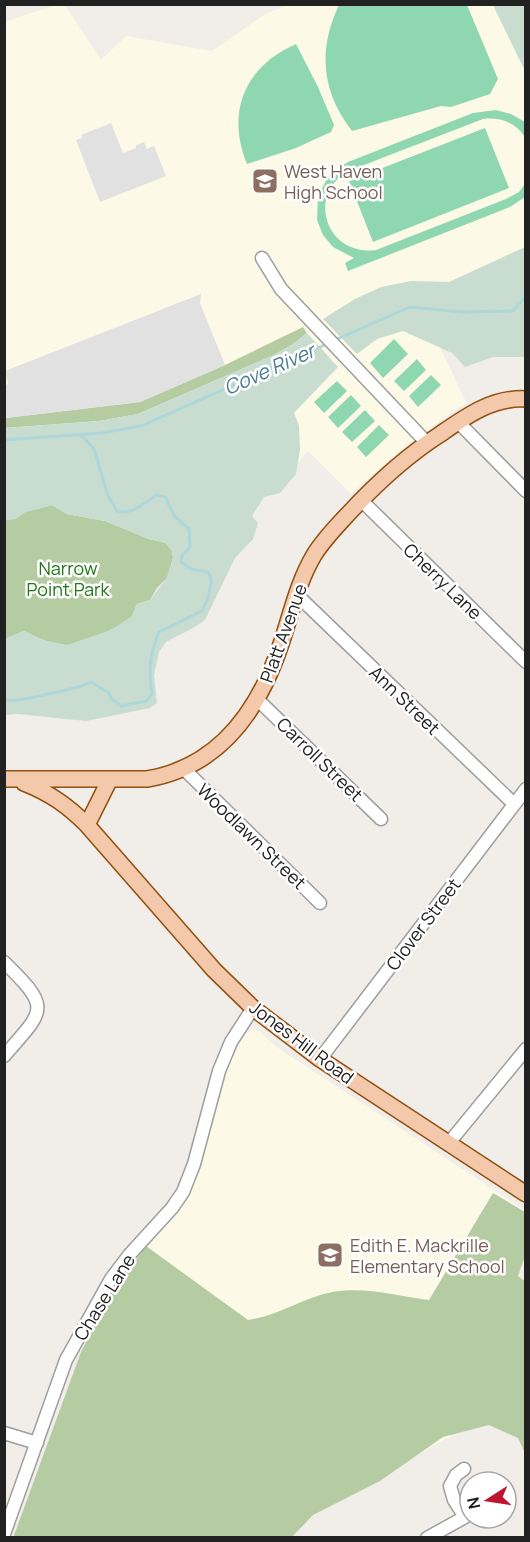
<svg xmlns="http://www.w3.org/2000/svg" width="530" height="1542" font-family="Manrope,sans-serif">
<rect width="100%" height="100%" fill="#f1ede9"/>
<path fill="#fcf9e6" d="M56,5h9l36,55 25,-24 86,15 53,-37 22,-9h207l31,60v232l-93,33 35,74 -8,3 -58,43 -50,44 -43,-43 -13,15 -290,-26 -1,-418z
M254,1029l5,2 19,17 247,162v32l-76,166 2,28 -90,50 -243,-201 12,-18 51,-59 9,-16 8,-17 27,-102 20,-39z"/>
<path fill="#b5cca2" d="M303,327l4,6 -14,11 -19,11 -136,59 -39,7 -94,7v-10l135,-16 85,-37z
M52,505l15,9 38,7 44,18 17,4 6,8 1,7 -6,20 -10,10 -7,12 -13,4c-2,4 -3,10 -6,13 -8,9 -50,28 -63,28 -14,1 -32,-8 -44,-14l-19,8v-119l10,-1 10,-7z
M493,1193l32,19v44l-7,20 8,6 -1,171 -7,-15 -29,-13 -46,12 -63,44 -67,34 -21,22 -279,1 68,-186 29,-57 36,-49 102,74c30,-4 55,-22 84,-28 31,-6 67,4 97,8z"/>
<path fill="#c8ddd0" d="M493,5h32v65l-3,-5z
M525,247v110h-32l-28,10 -13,-14 -49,-22 -26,8 -20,15 -34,-35 32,-20 26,-12 30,-6 38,1z
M307,333l31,34 -44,46 5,13 1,24 -4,24 -16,19 -16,4 -12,19 6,7 -5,16 -18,19 -30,62 -12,8 -27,14 -7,10 -5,23 3,28 -7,5 -64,13 -68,-7 -13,1v-76l19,-8 19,9 24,5 44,-15 21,-14 5,-12 13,-4 17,-22 6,-20 -1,-7 -6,-8 -17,-4 -44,-18 -38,-7 -15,-9 -27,7 -10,7 -10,1v-92l94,-7 39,-7 136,-59 19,-11z"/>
<path fill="#8fd7b0" d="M339,5h128l31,74 -8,15 -39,13 -10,-1 -89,25c-31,-40 -34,-82 -13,-126z
M296,44l22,43 16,38 -3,7 -35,16 -49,16c-21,-52 -3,-97 49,-120z
M496,110l15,4 14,8v15c-10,-15 -25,-20 -42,-18l-132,51c-46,22 -26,87 25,80l130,-51 13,-7 6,-8v13l-15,10 -162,64 -3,-8 9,-5 -21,-11 -10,-12 -6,-15 1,-24 11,-21 19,-13 125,-49z
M485,128l24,60 -136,54 -24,-61z
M394,339l14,15 -25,24 -13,-15z
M417,359l9,11 -22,21 -10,-10z
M431,375l10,10 -23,22 -9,-11z
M337,381l10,10 -23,22 -10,-11z
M351,395l10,11 -23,22 -10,-11z
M365,410l10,11 -23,21 -10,-10z
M379,425l10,10 -23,22 -9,-10z"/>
<path fill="#e1e1e1" d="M111,123l12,30 13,-5v-3l8,-3 3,7 7,-3 12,30 -66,26 -24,-62 6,-2 -1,-3z
M201,294l-1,9 25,62 -85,37 -133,16 -2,-6 -1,-26 4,-2 -3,-13z"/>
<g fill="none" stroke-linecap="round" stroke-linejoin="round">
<path stroke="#aed7da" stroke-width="3" d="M335,340l75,-33 53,5 50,-1 13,-15
M4,440l98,-7 39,-7 188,-83
M4,700c15,3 61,-10 78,-14l9,-4 18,11 3,6 9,7 25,-5 6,-7c-4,-23 -2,-41 7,-62l43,-21 6,-13 3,-14v-6l-3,-6 -17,-3 -10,-7 1,-7 8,-8 -1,-18 -14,-12 -10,-20 -8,-2c-13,7 -25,21 -40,16l-9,-15 -14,-47 -13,-14"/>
<defs>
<path id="minor" d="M262,258l19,31 146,154
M458,422l68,69
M361,500l165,162
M297,595l217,209
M258,700l123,119
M184,769l136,134
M4,962c48,47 41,47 0,94
M320,1059l206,-270
M448,1144l78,-95
M4,1433l33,10
M4,1534l62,-174 45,-81 19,-25 42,-46 11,-16 11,-28 25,-93 12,-29 22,-34
M427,1538l38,-21 -11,-17 -4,-14 6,-11 8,-6"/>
<path id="major" d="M4,779h143c73,-12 112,-69 134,-135 10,-30 17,-62 33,-89 10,-16 23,-29 35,-42 27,-29 56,-56 90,-78 26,-18 53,-38 87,-36
M24,783c26,10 44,23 63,42l127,145 39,38 67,51 206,135
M87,825l23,-46"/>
</defs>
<use href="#minor" stroke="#9e9e9e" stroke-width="15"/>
<use href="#major" stroke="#90500f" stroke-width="18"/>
<use href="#minor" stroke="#fff" stroke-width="12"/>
<use href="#major" stroke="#f4c8ab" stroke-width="15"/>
</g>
<defs>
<symbol id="school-square" viewBox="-11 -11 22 22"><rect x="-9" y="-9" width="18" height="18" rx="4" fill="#8d6e63" stroke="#fff"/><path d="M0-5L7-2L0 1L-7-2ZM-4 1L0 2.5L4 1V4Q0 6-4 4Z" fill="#fff"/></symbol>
</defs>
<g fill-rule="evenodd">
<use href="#school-square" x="250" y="166" width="30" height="30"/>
<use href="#school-square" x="315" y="1240" width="30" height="30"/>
</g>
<g text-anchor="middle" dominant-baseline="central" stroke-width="5" stroke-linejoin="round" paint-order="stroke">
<g font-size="18" fill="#785e54" stroke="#fff" text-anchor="start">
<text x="284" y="171">West Haven<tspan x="284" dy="21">High School</tspan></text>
<text x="350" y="1245">Edith E. Mackrille<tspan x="350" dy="21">Elementary School</tspan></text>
</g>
<g font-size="18" fill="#1f7817" stroke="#fff">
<text x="68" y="568">Narrow<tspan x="68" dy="21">Point Park</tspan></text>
</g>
<g font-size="18" fill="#212121" stroke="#fff">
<text transform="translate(443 581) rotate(44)">Cherry Lane</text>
<text transform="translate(283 633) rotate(-70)">Platt Avenue</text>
<text transform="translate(405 700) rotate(44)">Ann Street</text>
<text transform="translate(320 759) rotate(44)">Carroll Street</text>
<text transform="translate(252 836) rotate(44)">Woodlawn Street</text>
<text transform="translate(423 924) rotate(-53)">Clover Street</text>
<text transform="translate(302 1042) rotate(37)">Jones Hill Road</text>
<text transform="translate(104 1297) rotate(-58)">Chase Lane</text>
</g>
<g font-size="20" font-style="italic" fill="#4c7a92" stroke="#fff">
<text transform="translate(269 369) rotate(-24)">Cove River</text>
</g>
</g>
<rect width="530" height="1542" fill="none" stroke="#212121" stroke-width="12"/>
<g transform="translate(488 1500) rotate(258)"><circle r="28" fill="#ffffff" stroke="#a6a6a6" stroke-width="1.5"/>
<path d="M0-4.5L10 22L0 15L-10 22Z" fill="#bf1430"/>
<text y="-9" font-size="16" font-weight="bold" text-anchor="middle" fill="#212121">N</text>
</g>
</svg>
